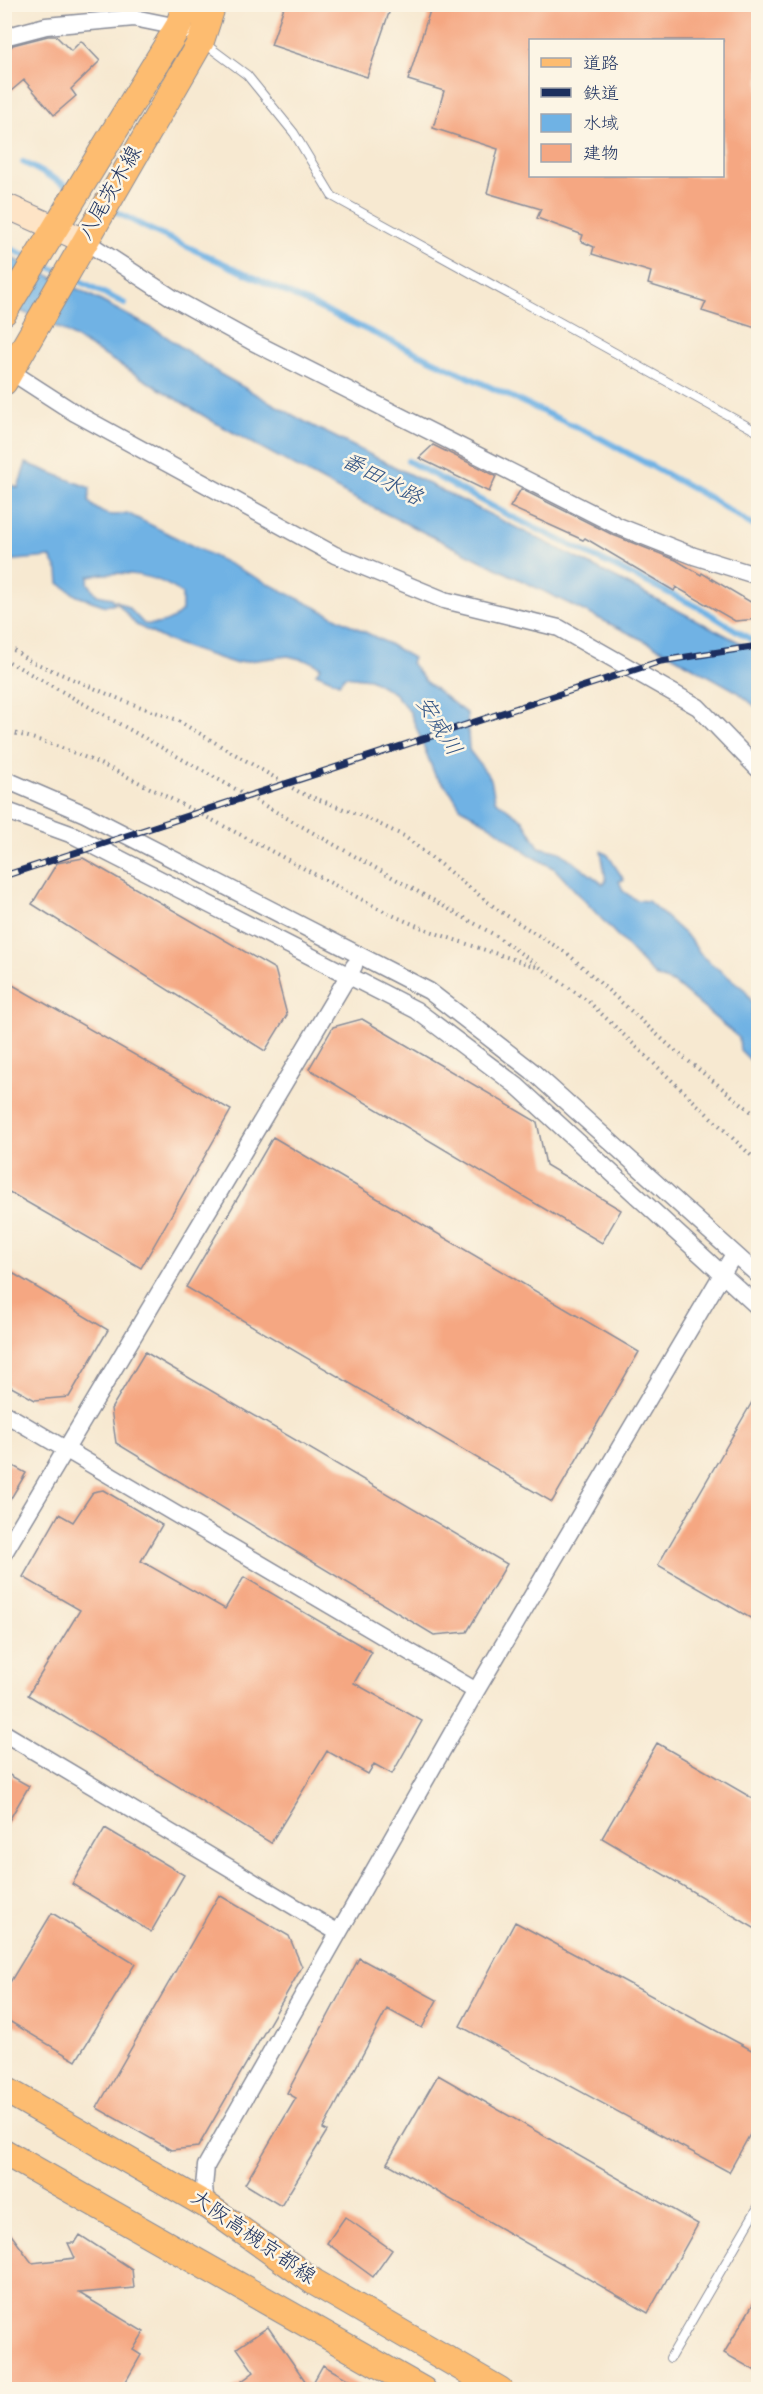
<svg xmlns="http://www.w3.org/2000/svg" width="763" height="2394" font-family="Dekko,'Klee One',sans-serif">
<rect width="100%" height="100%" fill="#fcf5e5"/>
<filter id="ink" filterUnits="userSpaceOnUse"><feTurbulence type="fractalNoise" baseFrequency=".0167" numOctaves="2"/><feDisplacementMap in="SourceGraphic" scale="12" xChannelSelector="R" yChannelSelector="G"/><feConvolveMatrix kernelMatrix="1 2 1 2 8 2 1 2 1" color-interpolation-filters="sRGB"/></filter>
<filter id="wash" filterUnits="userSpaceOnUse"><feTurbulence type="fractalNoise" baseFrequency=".008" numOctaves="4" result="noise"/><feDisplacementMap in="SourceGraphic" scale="24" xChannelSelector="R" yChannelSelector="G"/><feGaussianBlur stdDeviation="1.35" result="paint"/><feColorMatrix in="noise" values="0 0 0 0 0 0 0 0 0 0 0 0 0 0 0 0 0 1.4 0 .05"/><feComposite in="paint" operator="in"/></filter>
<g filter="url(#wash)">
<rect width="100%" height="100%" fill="#f7e9d1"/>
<path fill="#6fb2e4" stroke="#4570a1" stroke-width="1.5" d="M5,255l79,37 77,41 59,41 87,49 268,134 183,95v57l-20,-17 -81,-45 -307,-151 -136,-74 -153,-93 -56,-25z
M26,463l64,25 -1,14c12,12 21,16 38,11l260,130 26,15 -2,5 14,18 42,33 2,36 22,29 4,21 28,20 16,27 21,5 43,32 3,-3 -5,-30 7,4 16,25 -5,1 4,10 13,9 12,1 40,36 15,20 42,33 8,14 -1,12 6,8v44l-18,-18 -1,-12 -64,-54 -20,-8 -100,-107 -28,-16 -33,-25 -34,-21 -9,-15 -16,-17 -25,-63 -16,-19 -24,-14 -25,-3 -6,7 -23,-10 5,-6 -9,-5 -24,-6 -54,7 -34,-11 -34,-12 -30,-15 -21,-25 14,8 15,16c16,1 26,-1 38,-13v-17c-25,-21 -62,-24 -93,-18l-1,7 9,12 15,3 3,6h-6l-3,2 -29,-10 -18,-13 -1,-12 -8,-14 -45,4v-79l13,6z"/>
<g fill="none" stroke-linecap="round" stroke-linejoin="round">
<path stroke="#6fb2e4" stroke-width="6" d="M23,162l50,27
M111,209l36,19 453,210 108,59 50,32
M4,246l27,12
M40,263l21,9
M70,276l55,28
M408,461l100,54 194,94 56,35"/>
</g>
<g id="blocks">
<path fill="#f5a782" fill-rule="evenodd" d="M285,4h107l-25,73 -96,-32z
M432,4h302l25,8v317l-57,-18 4,-9 -58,-18 3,-12 -59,-18 2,-7 -13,-6 2,-6 -46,-17 4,-9 -54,-16 11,-44 -65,-21 11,-37 -36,-11zM531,40h192v136h-192z
M48,36h8l15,15 10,-10 19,20 -29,28 5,7 -22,19 -30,-35 -20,17v-43l9,-9z
M433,445l63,31 -7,16 -70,-34z
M521,489l92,46 63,25 25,15 1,-2 57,34v12l-24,2 -59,-34 -2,4 -89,-53 -2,2 -73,-33z
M83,858l192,111 12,46 -22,36 -233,-147 25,-41z
M4,980l227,130 -90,158 -137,-79z
M362,1019l175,103 9,43 75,45 -19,33 -293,-174 24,-42z
M273,1137l366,215 -87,150 -366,-215z
M4,1268l104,62 -39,67 -34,3 -31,-17z
M145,1352l362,212 -40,68 -33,3 -318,-192 -5,-34z
M759,1390v233l-101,-58z
M4,1461l22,12 -22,37z
M103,1490l59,35 -21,36 84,48 19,-32 128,75 -18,31 68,38 -30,53 -18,-10 -6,10 -41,-23 -56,92 -243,-148 52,-85 -57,-33 36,-63 14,8 20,-30z
M657,1743l102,59v129l-157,-93z
M4,1772l25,14 -25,43z
M105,1828l79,47 -33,57 -79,-48z
M219,1895l70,41 13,31 -104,180 -27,3 -74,-42z
M52,1913l83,51 -59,97 -72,-43v-26z
M515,1922l244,132v64l-30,54 -269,-146z
M359,1958l78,42 -15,28 -35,-19 -64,120 4,2 -46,75 -36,-22 51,-86 -9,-5z
M438,2075l260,149 -50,89 -261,-150z
M345,2217l47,33 -19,27 -46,-34z
M4,2225l28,38 43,-5 -7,-15h7l5,-8 52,34 2,19 -55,5 65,39 -11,18 8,5 -20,35h-117z
M759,2294v79l-35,-20z
M268,2327l42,61 13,-23 44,25h-137l24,-18 -17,-24z"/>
</g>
</g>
<g filter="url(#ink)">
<use href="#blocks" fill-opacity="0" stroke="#898c98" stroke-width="1.5"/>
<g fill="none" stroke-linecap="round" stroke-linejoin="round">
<defs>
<path id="lane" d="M204,43l43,32 47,58 38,63 426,236
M670,2358l88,-151"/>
<path id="street" d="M4,37l42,-11 88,-8 44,9 7,4
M85,241l86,56 80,44 367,185 76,30 64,20
M10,371l65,42 260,142 109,45 115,28 139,79 60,62
M4,779l81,35 344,177 103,80 226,204
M4,810l69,25 343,175 101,76 241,221
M4,1413l472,278
M4,1553l350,-587
M4,1733l333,199
M206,2205l-2,-18 2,-21 270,-475 258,-437"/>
<path id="secondary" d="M4,205l81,36"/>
<path id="primary" d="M4,312l174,-285 8,-23
M4,382l197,-341 12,-37
M4,2089l202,116 108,77 186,108
M4,2152l419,238"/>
</defs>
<use href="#lane" stroke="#898c98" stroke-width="10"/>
<use href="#street" stroke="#898c98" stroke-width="19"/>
<use href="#secondary" stroke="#898c98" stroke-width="26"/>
<use href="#primary" stroke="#898c98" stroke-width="28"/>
<path stroke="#898c98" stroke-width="4" stroke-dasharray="1.5 4.5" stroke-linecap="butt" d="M4,643l24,17 96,41 51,18 126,74 59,22 44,21 94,74 70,44 104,94 86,69
M4,659l491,276 94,67 169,160
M4,731c62,13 121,44 177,73 65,33 129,68 193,102 51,27 108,42 162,61"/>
<use href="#lane" stroke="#fff" stroke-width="8"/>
<use href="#street" stroke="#fff" stroke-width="16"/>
<use href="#secondary" stroke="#fee4c6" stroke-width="24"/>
<use href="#primary" stroke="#fdbc70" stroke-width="26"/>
<defs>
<path id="rail" d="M4,876l657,-215 97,-15"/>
</defs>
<use href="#rail" stroke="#1b2f5e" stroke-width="7"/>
<use href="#rail" stroke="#fcf5e5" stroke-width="4.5" stroke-dasharray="14" stroke-linecap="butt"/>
</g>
</g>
<g text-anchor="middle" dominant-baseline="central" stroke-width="5" stroke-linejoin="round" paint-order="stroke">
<g font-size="21" fill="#1b2f5e" stroke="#fcf5e5">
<text transform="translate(112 194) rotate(-60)">八尾茨木線</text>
<text transform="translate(252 2239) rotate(35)">大阪高槻京都線</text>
</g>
<g font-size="22" font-style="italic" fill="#345686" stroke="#fcf5e5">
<text transform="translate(381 481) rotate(28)">番田水路</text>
<text transform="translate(437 727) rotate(58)">安威川</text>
</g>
</g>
<rect width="763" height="2394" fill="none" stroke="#fcf5e5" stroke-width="24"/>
<rect x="529" y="39" width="195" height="138" fill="#fcf5e5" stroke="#a2a6af" stroke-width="1.5"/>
<rect x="541" y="58" width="30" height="9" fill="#fdbc70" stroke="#a2a6af" stroke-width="1.5"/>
<text x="583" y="69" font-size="18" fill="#1b2f5e">道路</text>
<rect x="541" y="88" width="30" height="9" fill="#1b2f5e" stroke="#a2a6af" stroke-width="1.5"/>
<text x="583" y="99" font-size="18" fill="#1b2f5e">鉄道</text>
<rect x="541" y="114" width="30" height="18" fill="#6fb2e4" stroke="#a2a6af" stroke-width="1.5"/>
<text x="583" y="129" font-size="18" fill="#1b2f5e">水域</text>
<rect x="541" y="144" width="30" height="18" fill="#f5a782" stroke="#a2a6af" stroke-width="1.5"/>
<text x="583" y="159" font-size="18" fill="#1b2f5e">建物</text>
</svg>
